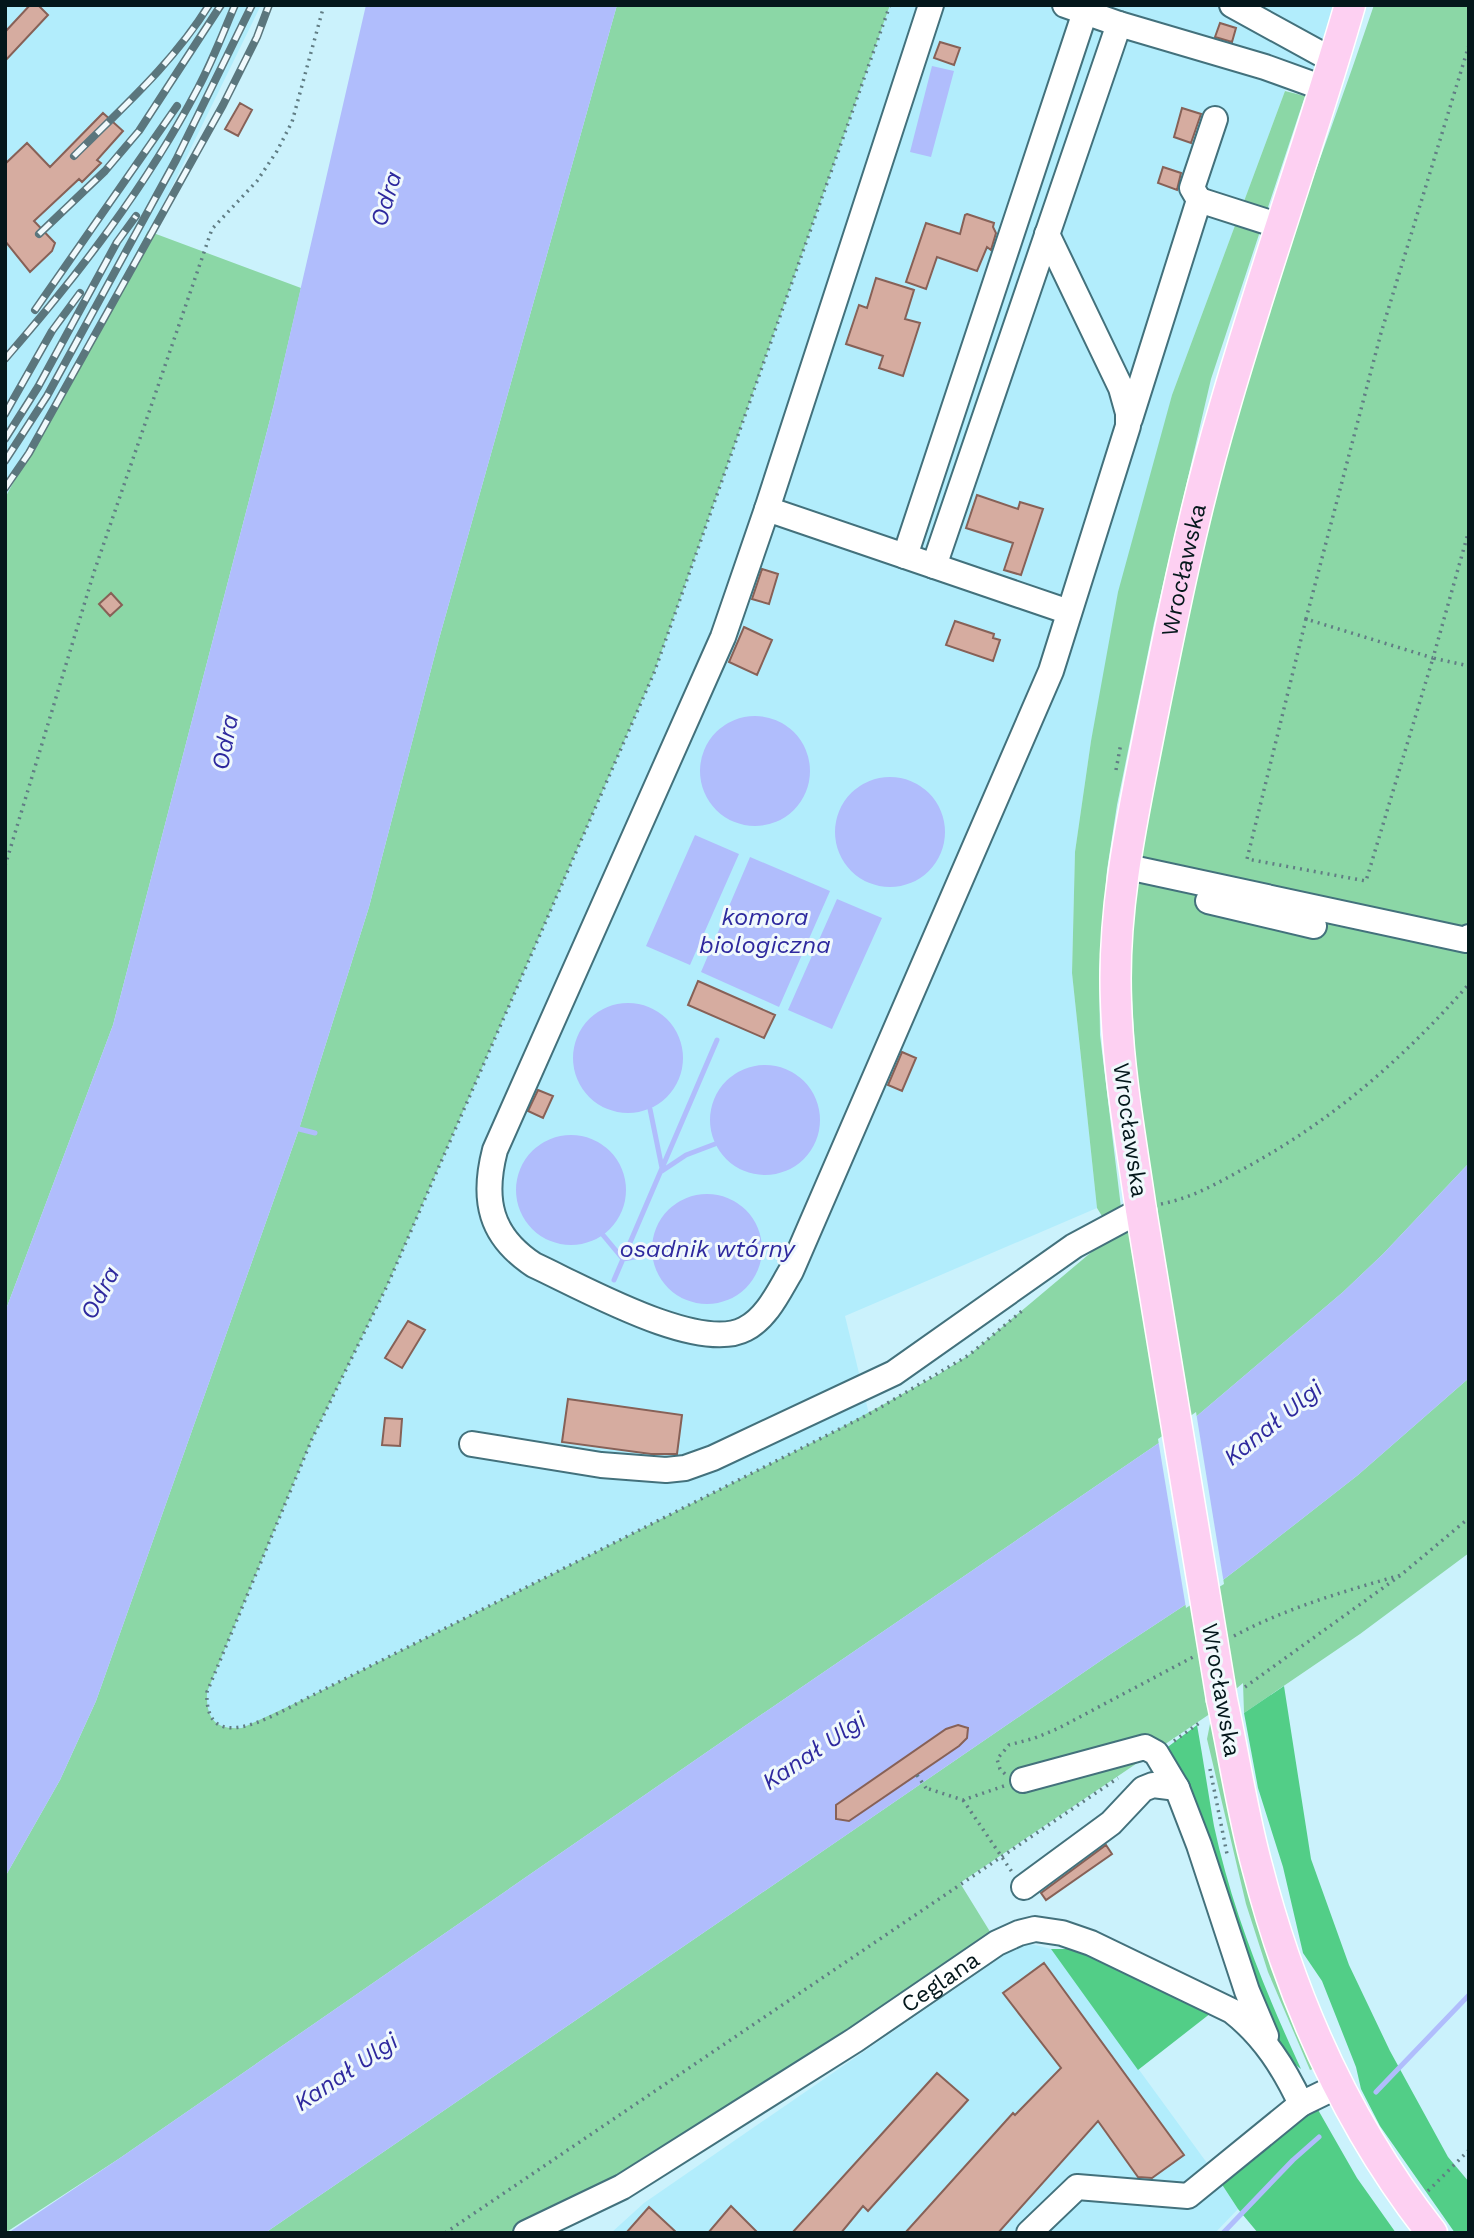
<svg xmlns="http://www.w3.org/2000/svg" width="1474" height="2238" font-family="'Work Sans',sans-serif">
<rect width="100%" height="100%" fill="#cbf2fc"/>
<path fill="#b2edfc" d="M5,5h256l-97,198 -159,295z
M890,5h450l-26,85 -25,-8 -4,9 -113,304 -81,346 -16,111 -3,121 25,235 -252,108 24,98 -554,280 -73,35 -23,-3 -9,-8 -4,-11 1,-15 105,-253 75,-153 267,-613z
M1023,1942l28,7 164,225 23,35 -23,24h-604l33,-30z"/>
<path fill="#8bd7a6" d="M617,5h273l-236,668 -267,613 -75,153 -105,253c-1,26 7,38 35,36l73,-34 520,-263 104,-57 30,-19 144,-121 -16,-26 -25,-235 3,-121 16,-111 27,-149 54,-197 113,-304 20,5 -94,283 -57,244 -37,182 -10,65 -8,100 1,65 23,189 15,-124 -7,-116 1,-75 4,-36c34,-175 65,-352 118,-522 37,-117 81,-230 120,-346h95v1158l-86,91 -40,38 -152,129 -474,324 -597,413 -115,75v-356l55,-97 36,-79 203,-572 70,-222 70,-268z
M148,231l153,57 -27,116 -161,621 -108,287v-814z
M1469,1378v175l-109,81 -116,79 -1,-30 -20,17v5l-263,178 37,60 -471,290h-261l844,-578 114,-75 34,-26 101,-79z
M1211,1719l18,97 22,83 65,169 -6,2 -42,-98 -22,-68 -39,-165z"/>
<path fill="#52ce87" d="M1284,1686l27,173 38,106 41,86 58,106 21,25v51h-14l-75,-107 -19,-37 -5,-22 -34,-86 -19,-28 -20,-86 -25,-79 -14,-75z
M1197,1725c6,33 11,67 17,101 18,84 51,165 87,243l-11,-8 -26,-43 -103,-266z
M1051,1949h33l127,64 -73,57z
M1317,2108l40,70 39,55h-138l-20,-24 -17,-26z"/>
<path fill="#b0bdfc" d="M366,5h251l-178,634 -70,268 -70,222 -203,572 -36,79 -55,97v-565l108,-287 161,-621z
M932,66l22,5 -23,86 -21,-5z
M700 771a55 55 0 1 1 110 0a55 55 0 1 1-110 0Z
M835 832a55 55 0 1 1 110 0a55 55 0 1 1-110 0Z
M695,835l44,19 -49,111 -44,-19z
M750,857l80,34 -51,116 -78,-35z
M837,899l45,19 -50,111 -44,-19z
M573 1058a55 55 0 1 1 110 0a55 55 0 1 1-110 0Z
M710 1120a55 55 0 1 1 110 0a55 55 0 1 1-110 0Z
M516 1190a55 55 0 1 1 110 0a55 55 0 1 1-110 0Z
M1469,1163v215l-111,97 -101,79 -34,26 -114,75 -844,578h-257l112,-75 597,-413 474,-324 152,-129 40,-38z
M652 1249a55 55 0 1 1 110 0a55 55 0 1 1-110 0Z"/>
<path fill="#cbf2fc" d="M1196,1412l28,172 -38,24 -28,-169z"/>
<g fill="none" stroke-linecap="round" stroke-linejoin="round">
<path stroke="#b0bdfc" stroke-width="5" d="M650,1109l12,59
M299,1129l16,4
M662,1171l24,-16 29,-11
M603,1235l20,24 29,-5
M614,1280l103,-240
M1376,2092l93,-97
M1223,2233l70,-73 26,-23"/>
</g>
<path fill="#d6aca0" stroke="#876157" stroke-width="2" d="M30,5h8l10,10 -43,46v-29z
M1220,23l16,5 -4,14 -17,-5z
M940,42l20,6 -6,17 -20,-7z
M240,103l12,7 -14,26 -13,-7z
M1182,108l19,6 -10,29 -17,-6z
M103,113l20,18 -26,29 4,3 -19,19 -3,-3 -45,42 21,22 -3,8 -22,21 -25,-31v-77l22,-21 23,24z
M1163,167l18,6 -4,17 -19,-7z
M967,214l27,9 -1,4 3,6 -5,17 -4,-3 -10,24 -40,-14 -11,32 -20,-7 20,-59 34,11 5,-19z
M876,278l38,12 -9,29 15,4 -17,53 -24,-8 4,-12 -37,-12 13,-39 8,3z
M977,495l41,14 2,-7 23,7 -22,66 -17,-5 9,-27 -47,-15z
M762,569l16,5 -9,30 -17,-5z
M111,593l11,12 -12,11 -11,-12z
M955,621l39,13 -1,4 7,2 -7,21 -47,-16z
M744,627l28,13 -15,35 -28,-13z
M698,981l77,34 -11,23 -76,-33z
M902,1052l14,6 -14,33 -14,-6z
M538,1090l15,6 -10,22 -15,-7z
M408,1321l17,9 -23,38 -17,-10z
M568,1399l114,16 -5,39h-26l-89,-12z
M385,1418l17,1 -2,27 -18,-1z
M958,1725l10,3 -1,10 -8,8 -110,75 -13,-2v-14l110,-76z
M1106,1845l6,9 -66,46 -5,-7z
M1044,1963l140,192 -32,23 -14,-1 -40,-56 -100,112h-93l108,-120 2,2 46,-47 -58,-75z
M937,2073l31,27 -100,111 -5,-5 -22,27h-49z
M731,2206l27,27h-50z
M649,2207l28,26h-51z"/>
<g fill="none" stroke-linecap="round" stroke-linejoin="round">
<defs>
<g id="minor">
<path d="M931,5l-164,504 -44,128 -228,513c-13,50 -5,86 39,115 46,21 165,89 211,64 22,-11 34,-38 46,-58l260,-600 77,-245v-13l-7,-25 -74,-154"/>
<path d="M1065,5l54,19 146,43 61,22"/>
<path d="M1232,5l102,56"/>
<path d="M1199,200l-7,-12 23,-69"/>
<path d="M1130,419l69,-219 81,26"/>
<path d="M767,509l302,103"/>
<path d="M905,556l180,-544"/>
<path d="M934,566l185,-542"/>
<path d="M1123,866l343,74 3,-3"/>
<path d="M1208,901l106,25"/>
<path d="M472,1444l129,21 65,5 19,-2 28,-10 181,-85 180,-127 67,-36"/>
<path d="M1023,1780l122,-33 11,6 21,35 22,57 48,146 19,45"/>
<path d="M1024,1887l87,-64 32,-34 10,-4 24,3"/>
<path id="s1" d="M526,2233l96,-46 233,-147 142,-97 22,-10 16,-4 27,4 29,10 141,68c32,25 52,57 69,93l37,-18"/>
<path d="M1029,2233l48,-46 111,9 113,-92"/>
</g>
<g id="major">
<path id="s2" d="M1141,1210c-10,-69 -23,-139 -25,-209 -4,-96 18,-190 36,-283 21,-104 42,-208 72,-309 39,-136 87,-268 126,-404"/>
<path d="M1222,1700c12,55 20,111 35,166 34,132 90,259 175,367"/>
</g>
</defs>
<use href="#minor" stroke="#43717c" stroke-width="28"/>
<use href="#major" stroke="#fff" stroke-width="33"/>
<path stroke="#617d84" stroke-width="3.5" stroke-dasharray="2 5" stroke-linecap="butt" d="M890,5l-236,668 -267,613 -75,153 -105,253c-3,71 77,17 108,2l554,-280 100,-59 54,-45
M1469,45l-88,288 -75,286 127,39 36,-128
M1306,619l-59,240 119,22 67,-223 36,8
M1116,770l5,-27
M5,866l89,-294 118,-343 45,-48 20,-30 15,-29 32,-117
M1161,1204c31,-6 57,-21 84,-36 87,-47 159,-110 224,-184
M1234,1636c52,-28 111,-45 167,-61
M1245,1687l156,-112 68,-57
M1174,1741l28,-20
M1210,1769l17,85
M1005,1774l-5,-5 -3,-10 12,-14 26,-7 24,-10 134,-71
M917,1775l9,13
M929,1789l34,11 41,-14
M963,1800l49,72
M1428,2191l41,-41
M445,2233l673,-455"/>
<use href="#minor" stroke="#fff" stroke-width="24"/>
<use href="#major" stroke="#fdd0f2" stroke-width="30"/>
<defs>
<path id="rail" d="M74,156c48,-48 99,-93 135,-151
M39,234l66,-63 34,-40 82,-126
M35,310l142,-204
M5,359c73,-84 141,-172 193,-271 14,-26 25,-55 37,-83
M5,414l47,-83 28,-38
M5,439l33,-52 79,-145 19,-26
M5,461l42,-65 129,-236 76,-155
M5,488l24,-35 194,-348 34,-68 12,-32"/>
</defs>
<use href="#rail" stroke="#5b767d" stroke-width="8"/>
<use href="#rail" stroke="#f0f9fc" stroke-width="5" stroke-dasharray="16" stroke-linecap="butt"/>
<defs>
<path id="major-bridge" d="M1141,1210l81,490"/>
</defs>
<use href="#major-bridge" stroke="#fff" stroke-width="33" stroke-linecap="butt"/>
<use href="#major-bridge" stroke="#fdd0f2" stroke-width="30"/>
</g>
<g text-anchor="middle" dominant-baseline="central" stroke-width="6" stroke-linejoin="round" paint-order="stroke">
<g font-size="23" fill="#04171b" stroke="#f0f9fc">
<text stroke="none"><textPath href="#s2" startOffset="648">Wrocławska</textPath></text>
<text transform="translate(1130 1130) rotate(82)">Wrocławska</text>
<text transform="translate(1221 1690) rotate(80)">Wrocławska</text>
<text stroke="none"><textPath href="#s1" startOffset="485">Ceglana</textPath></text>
</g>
<g font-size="24" font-style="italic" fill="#2e299e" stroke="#f0f9fc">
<text transform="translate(386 199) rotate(-73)">Odra</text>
<text transform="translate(225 742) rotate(-79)">Odra</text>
<text x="765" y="917">komora<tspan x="765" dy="28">biologiczna</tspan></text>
<text x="707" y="1249">osadnik wtórny</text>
<text transform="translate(100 1293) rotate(-62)">Odra</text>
<text transform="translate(1273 1423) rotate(-39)">Kanał Ulgi</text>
<text transform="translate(814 1751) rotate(-34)">Kanał Ulgi</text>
<text transform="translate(346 2072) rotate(-34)">Kanał Ulgi</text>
</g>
</g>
<rect width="1474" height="2238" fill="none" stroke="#04171b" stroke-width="14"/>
</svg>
